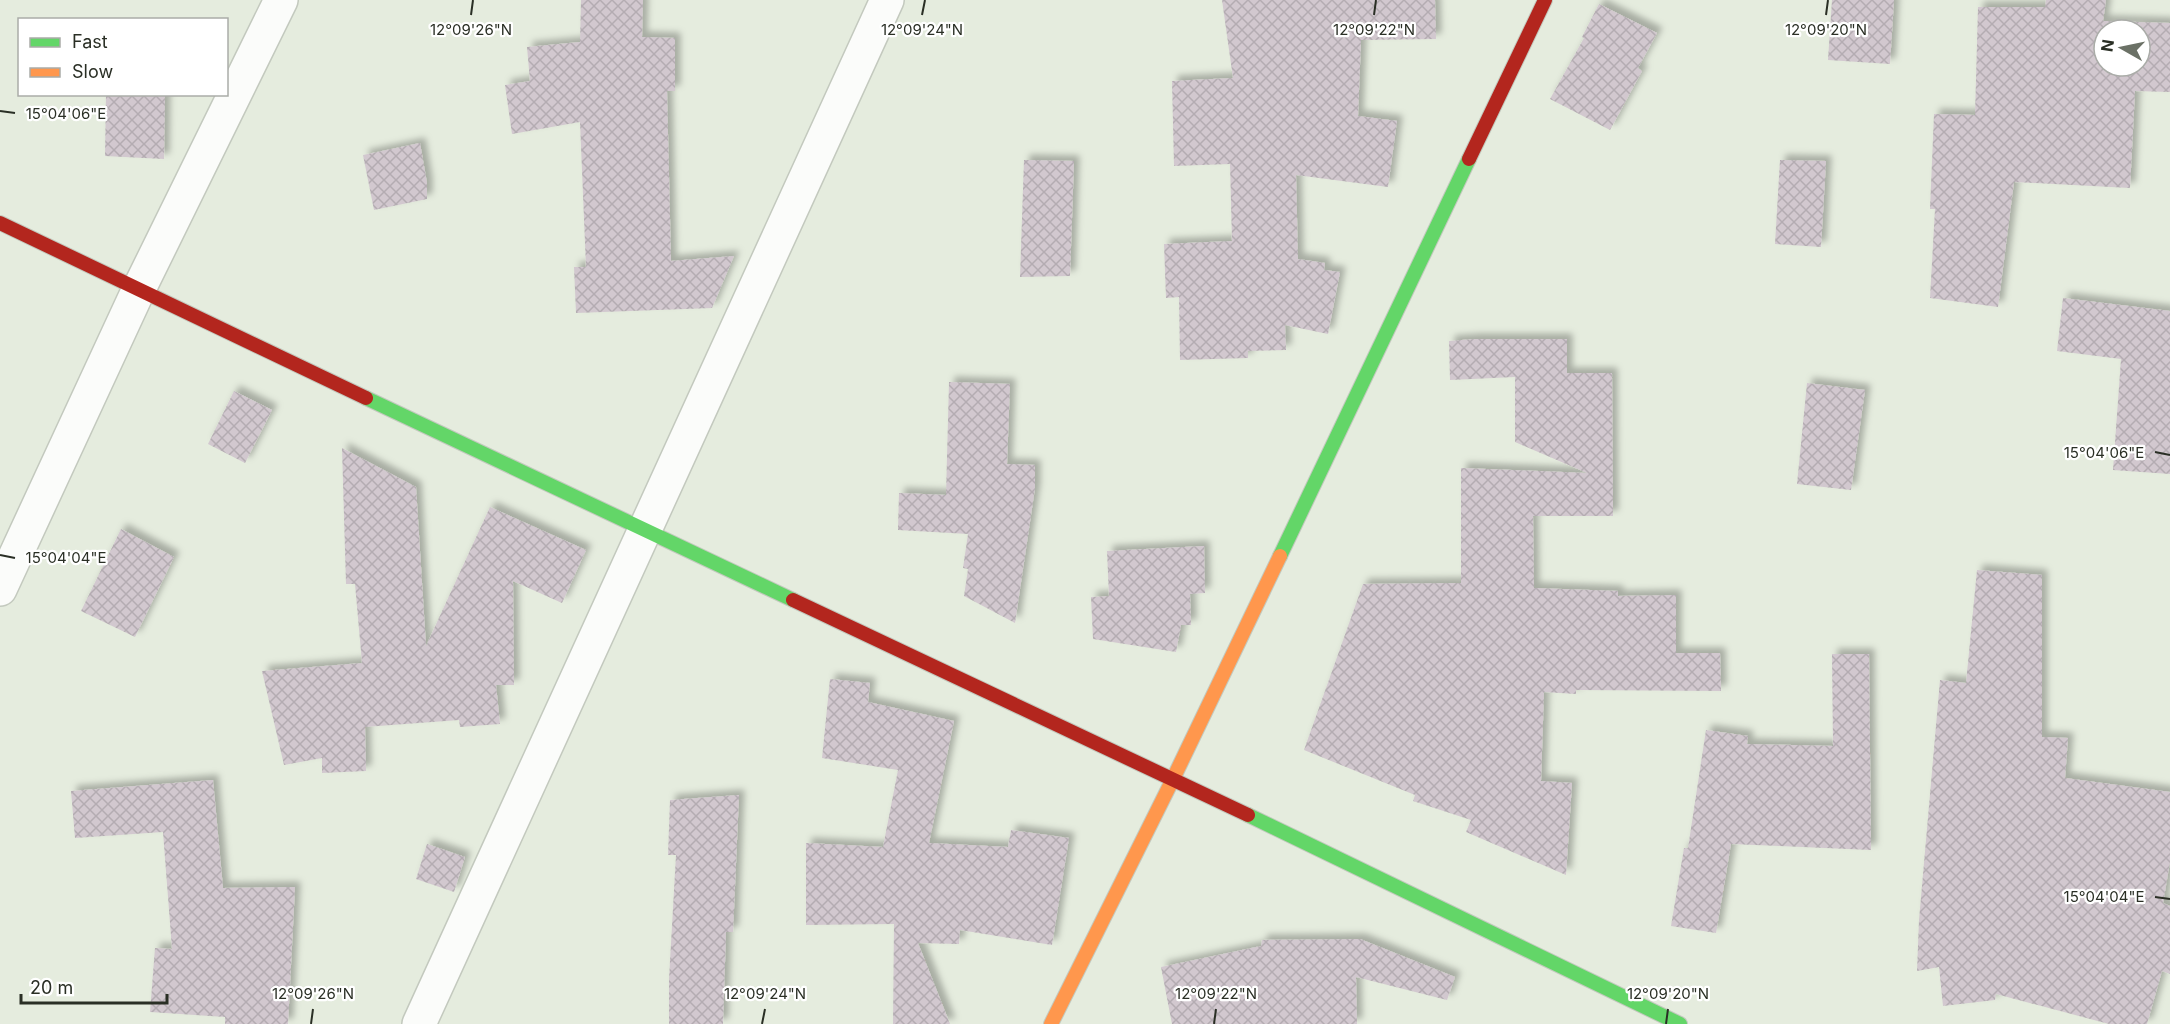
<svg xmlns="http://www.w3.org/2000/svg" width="2170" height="1024" font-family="Inter,sans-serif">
<defs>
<pattern id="building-cross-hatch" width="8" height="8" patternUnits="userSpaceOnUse" patternTransform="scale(1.5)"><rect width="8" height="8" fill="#d2c8cf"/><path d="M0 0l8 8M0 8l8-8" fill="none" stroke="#b4acb2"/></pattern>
<filter id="shadow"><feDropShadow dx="5.5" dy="-5.5" stdDeviation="3" flood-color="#0004"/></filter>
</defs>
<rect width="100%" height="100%" fill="#e5ecde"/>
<path fill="url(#building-cross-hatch)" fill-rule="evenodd" filter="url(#shadow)" d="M581,0h62l-1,37 33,1v53h-8l4,170 63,-5 -22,52 -136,5 -2,-46h12l-6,-145 -68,12 -7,-49 25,-4 -3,-34 53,-5z
M1222,0h213l1,39 -75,1 -3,76 39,5 -9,66 -92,-12 2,84 27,4 -1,7 16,2 -12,62 -43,-9 1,25 -38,1v7l-68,2 -1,-63 -13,1 -2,-54 68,-3 -2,-77 -56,2 -2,-85 61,-3z
M1832,0h62l-4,64 -62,-4z
M2046,0h60l-3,21 67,2v69l-35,-1 -5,97 -116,-6 -16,125 -68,-9 5,-89h-5l4,-95 41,1 3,-108h67zM2104,30h36v36h-36z
M1599,4l58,29 -19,35 4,3 -32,59 -60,-31 34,-61 -2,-1z
M106,94h59l-1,65 -59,-3z
M420,143l7,40v16l-53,11 -11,-55z
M1024,160l50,1 -4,115 -50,1z
M1780,160l46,1 -5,86 -46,-3z
M2063,298l107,13v163l-57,-4 8,-111 -64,-8z
M1475,339h92v34h45l1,143h-80l1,72 84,3v5l58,-1v58h44l1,38 -145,-1v4l-32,-2 -3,89 31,2 -6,92 -100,-43 5,-12 -58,-19 2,-6 -111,-45 59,-166 98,-1v-115l126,5 -72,-31v-65l-65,3 -1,-39z
M949,382l61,2 -3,80 28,1v23l-20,135 -51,-27 4,-27 -5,-1 5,-34 -70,-4 1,-37 47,2z
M1807,383l58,7 -14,100 -54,-6z
M234,391l38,19 -27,53 -37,-19z
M342,448l74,39 10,159 64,-139 96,43 -24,53 -49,-22 1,104h-18l4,39 -40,3 -1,-7 -94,7 1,44 -44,2v-15l-38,7 -22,-94 100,-8 -7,-79h-9z
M121,529l53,28 -39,80 -54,-26z
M1204,546l1,47 -15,1 1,31h-10l-5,27 -83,-13 -2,-42 18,-1 -2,-45z
M1977,570l65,5v162l26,1 -3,40 105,14v70l-7,41 7,3v68l-8,-3 -15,53h-38l-113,-30 -1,6 -52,6 -4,-39 -22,4 2,-51 21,-240 26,3z
M1832,654h37l2,196 -140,-6 -15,89 -45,-7 13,-78h4l18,-118 42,6 -1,8 86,2z
M830,679l40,4 -2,19 86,19 -25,122 79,4 3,-17 58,8 -17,107 -92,-15 -1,14 -41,-1 32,81h-57l1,-100 -88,1v-82l77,4 15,-77 -76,-12z
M213,780l10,108 72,-1 -7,137h-63v-7l-75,-5 5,-64 17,1 -9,-117 -88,6 -4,-47z
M739,795l-6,137h-7l-3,92h-54v-45l7,-124h-8l2,-55z
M427,844l38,13 -11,35 -38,-13z
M1360,939l95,38 -8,23 -91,-23 1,47h-185l-11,-57 100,-21 1,-6z"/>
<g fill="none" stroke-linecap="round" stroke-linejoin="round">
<defs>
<path id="street" d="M0,589l138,-298 143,-291
M419,1024l468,-1024"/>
<path id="fast" d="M366,398l427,202
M1280,556l189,-397
M1248,815l432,209"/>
<path id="slow" d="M1051,1024l122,-245 107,-223"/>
<path id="jam" d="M1469,159l76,-159
M0,223l366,175
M793,600l455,215"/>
</defs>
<use href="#street" stroke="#c3c9be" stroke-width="36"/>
<use href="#fast" stroke="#c3c9be" stroke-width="16"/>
<use href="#slow" stroke="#c3c9be" stroke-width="16"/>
<use href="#jam" stroke="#c3c9be" stroke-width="16"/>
<use href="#street" stroke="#fbfcfa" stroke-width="33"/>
<use href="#fast" stroke="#63d668" stroke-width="14"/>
<use href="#slow" stroke="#ff974d" stroke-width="14"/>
<use href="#jam" stroke="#b3261e" stroke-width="14"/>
</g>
<path fill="none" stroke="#2a2f25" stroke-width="2" d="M471,15l2,-15M922,15l3,-15M1374,15l2,-15M1826,15l2,-15M0,111l15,2M2155,452l15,3M0,555l15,3M2155,897l15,2M311,1024l2,-15M762,1024l3,-15M1214,1024l2,-15M1666,1024l2,-15"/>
<g font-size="15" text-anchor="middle" fill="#2a2f25" stroke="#fff" stroke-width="4.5" stroke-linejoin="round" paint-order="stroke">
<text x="471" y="35">12°09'26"N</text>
<text x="922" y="35">12°09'24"N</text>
<text x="1374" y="35">12°09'22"N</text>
<text x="1826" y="35">12°09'20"N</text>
<text x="66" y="119">15°04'06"E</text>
<text x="2104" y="458">15°04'06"E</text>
<text x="66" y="563">15°04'04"E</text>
<text x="2104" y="902">15°04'04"E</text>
<text x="313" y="999">12°09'26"N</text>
<text x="765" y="999">12°09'24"N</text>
<text x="1216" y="999">12°09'22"N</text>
<text x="1668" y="999">12°09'20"N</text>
</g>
<rect x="18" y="18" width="210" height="78" fill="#ffffff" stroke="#aaaca8" stroke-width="1.5"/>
<rect x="30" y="38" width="30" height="9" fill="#63d668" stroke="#aaaca8" stroke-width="1.5"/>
<text x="72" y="48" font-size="18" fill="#2a2f25">Fast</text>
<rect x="30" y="68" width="30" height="9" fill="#ff974d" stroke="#aaaca8" stroke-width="1.5"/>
<text x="72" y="78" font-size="18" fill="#2a2f25">Slow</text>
<g transform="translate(2122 48) rotate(279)"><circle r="28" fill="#ffffff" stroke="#aaaca8" stroke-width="1.5"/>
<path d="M0-4.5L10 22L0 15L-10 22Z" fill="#6b7166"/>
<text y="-9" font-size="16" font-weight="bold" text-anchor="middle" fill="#2a2f25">N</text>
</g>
<path d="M21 994v9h146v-9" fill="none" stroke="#2a2f25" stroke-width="3"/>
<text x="30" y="994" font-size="18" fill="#2a2f25" stroke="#ffffff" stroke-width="4.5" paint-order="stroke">20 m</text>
</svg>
